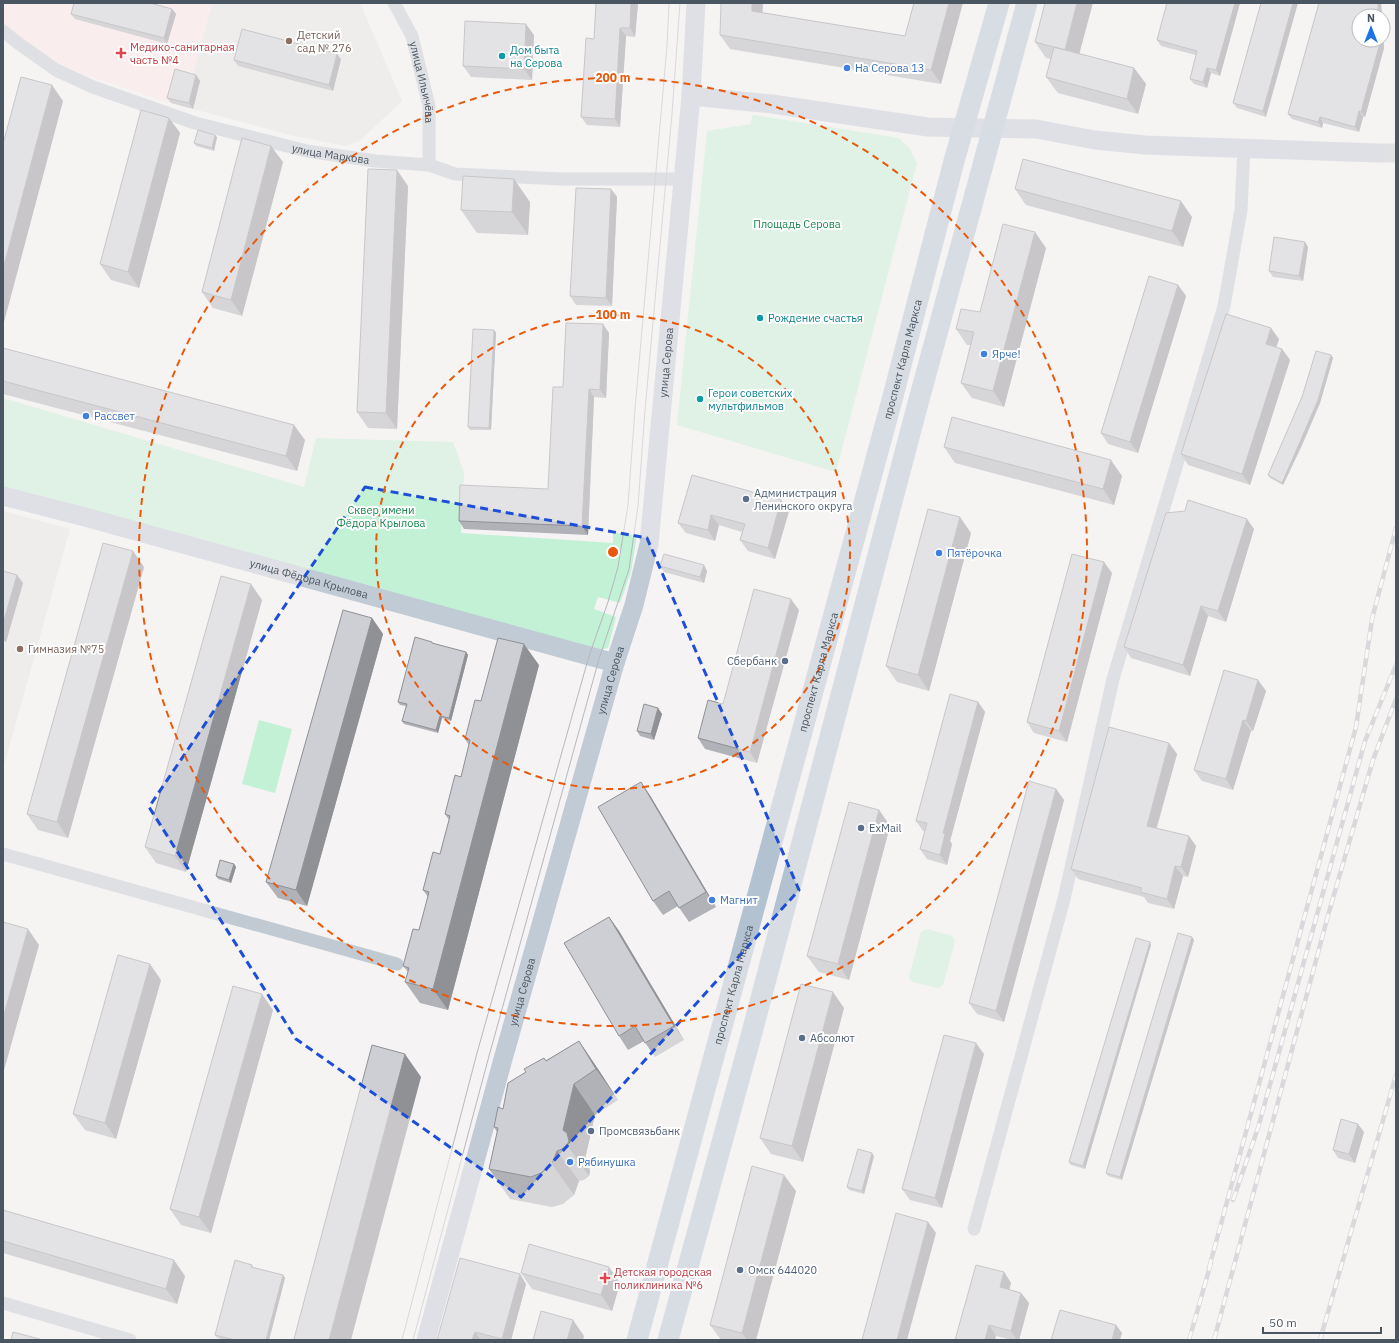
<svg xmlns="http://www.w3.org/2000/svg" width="1399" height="1343" font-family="'IBM Plex Sans',sans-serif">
<rect width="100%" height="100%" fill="#f5f3f3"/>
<path fill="#e6e4e5" d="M212,3h148l42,98 -40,38 -5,3 -11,4 -52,-10 -101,-27 7,-28 -8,-3z
M3,511l67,18 -67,240z"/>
<path fill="#fce8e6" d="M3,3h209l-20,75 8,3 -7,28 -22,-6 -103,-34 -49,-32 -16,-15z"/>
<path fill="#c3f1d5" d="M754,115l145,23 11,11 7,14 -81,309 -159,-47 30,-294 44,-7 1,-8z
M3,398l301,89 12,-49 137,4 11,31 -3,60 152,10v-10l24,2 -6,37 -11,31 -22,-6 -4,12 22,8 -8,31 -11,3 -594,-160z
M259,720l33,9 -17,64 -33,-9z
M927,929l25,7 3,5 -12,44 -5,3 -26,-6 -3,-5 12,-45z"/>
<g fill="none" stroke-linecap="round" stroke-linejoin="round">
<path stroke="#caccce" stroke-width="19" stroke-dasharray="19 10" stroke-linecap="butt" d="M1377,153h19"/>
<g stroke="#c1cad2" stroke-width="13">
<path id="s1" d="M394,3l18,33 17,70v59"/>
<path id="s2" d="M3,31l15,12 38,27 37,17 102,36 112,28 68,10 54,4 26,9 107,5h121"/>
<path d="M3,854l394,110"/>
<path d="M974,1229l90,-330 49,-220 111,-373 17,-96 3,-62"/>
<path d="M3,1303l127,37"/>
</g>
<g stroke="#c1cbd6" stroke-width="19">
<path d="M691,96l81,8 156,23 108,2 59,11 50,5 232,8"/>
<path id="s3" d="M3,496l82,21 530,146"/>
<path id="s4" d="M426,1340l77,-281 112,-396 19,-58 15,-61 42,-448 5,-93"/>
</g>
<g stroke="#b3c2d1" stroke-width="21">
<path id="s5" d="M637,1340l255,-940 62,-239 45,-158"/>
<path d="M668,1340l83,-304 166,-629 110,-404"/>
</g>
<path stroke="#b5b8bd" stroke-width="1" d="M402,1340l75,-287 112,-397 19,-54 10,-35 10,-62 7,-96 32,-363 2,-43
M413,1340l76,-284 110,-397 30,-90 9,-63 7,-96 27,-296 8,-111"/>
<defs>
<path id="rail" d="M1233,1200l25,-72 107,-387 31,-76
M1209,1268l147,-541 16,-108 24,-91
M1189,1340l22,-77
M1214,1340l115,-428 44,-152 23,-61
M1320,1340l76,-265"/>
</defs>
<use href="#rail" stroke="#b5b8bd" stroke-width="4.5"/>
<use href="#rail" stroke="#fff" stroke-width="3" stroke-dasharray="9" stroke-linecap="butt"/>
</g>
<path fill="#b0b2b7" d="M596,3h42l-3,34 -9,-1 -6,91 -33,-2 -6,-8 13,-78z
M914,3l27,81 -211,-35 -10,-14 42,-22 143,23z
M1167,3h73l-20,73 -9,-3 -4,15 -13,-4 -4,-5 6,-24 -35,-9 -4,-6z
M1261,3l5,114 -29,-9 -4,-5z
M1319,3h62l1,13h-23l24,24v-5l1,13 -19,69h-2l-4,15 -36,-9 -1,5 -30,-9 -4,-5z
M172,9l4,5 -9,30 -92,-25 -4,-5z
M534,35l-2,45 -61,-3 -8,-11z
M1035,42l99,26 12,16 -8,30 -80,-21 -12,-16 5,-18 -5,-1z
M341,59l-8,32 -95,-25 -4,-6z
M196,75l4,6 -7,28 -22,-6 -4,-5z
M169,118l11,15 -41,155 -28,-8 -11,-16z
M217,137l-3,14 -18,-5 -2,-3z
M283,162l-41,154 -29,-8 -11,-16z
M408,186l-11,243 -29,-1 -11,-16z
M611,189l6,8 -5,109 -36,-1 -6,-9z
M1015,189l177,28 -9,30 -157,-42z
M530,202l-2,33 -51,-2 -16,-23z
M1308,247l-5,34 -30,-4 -4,-6z
M1046,248l-42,159 -32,-9 -11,-15 10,-38h-4l-11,-16 24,-17z
M1178,285l8,11 -48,157 -30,-9 -7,-11z
M494,330l2,3 -5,97h-21l-2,-3z
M609,333l-3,65 -12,-1 -6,138 -124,-6 -5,-8 89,-32 15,-102z
M1279,339l-3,8 6,2 8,11 -40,125 -62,-20 -7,-11z
M3,348l302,92 -8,31 -294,-77z
M1331,355l2,3 -13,45 -18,42 -19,40 -13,-7 -2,-3z
M944,447l178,29 -8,29 -159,-42z
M692,475l89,25 8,11 -14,48 -27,-8 -8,-11 2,-8 -23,-7 -4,16 -29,-8 -8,-10z
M1254,529l-28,93 -18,-6 -18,60 -59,-18 -7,-11z
M971,533l-42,158 -32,-9 -11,-16z
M704,565l3,6 -3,12 -40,-11 -4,-6z
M144,567l-76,271 -30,-8 -11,-16z
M3,571l20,12 -17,59 -3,-1z
M1112,573l-45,169 -33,-9 -7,-11z
M262,600l-76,272 -30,-9 -11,-16z
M799,610l-42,153 -52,-14 -7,-11 25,-34z
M372,618l11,16 -76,272 -29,-8 -12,-16z
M433,644l33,8 2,3 -17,66 -9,-3 -4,15 -34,-9 -2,-3 4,-15 -6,-1 -2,-3z
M539,665l-91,345 -28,-7 -15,-21 3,-10 -5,-6 16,-36 9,-33 -5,-7 17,-36 9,-34 -4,-6 16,-37 8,-32 -4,-6 16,-38z
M1258,680l8,11 -13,40h-2l-18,59 -31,-9 -8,-11z
M978,702l7,10 -35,129 2,3 -5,21 -20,-6 -7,-10 5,-18h-2l-7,-10z
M658,708l4,6 -8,26 -14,-4 -3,-5z
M1169,743l8,11 -20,74 39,18 -8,31 -5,-1 -9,33 -26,-6 -4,-6 -66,-18 -7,-10z
M641,782l10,15 65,110 -27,15 -11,-16 -15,9 -10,-14z
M1056,789l8,11 -60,222 -27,-8 -8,-11z
M879,810l11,16 -41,154 -30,-8 -12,-16z
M234,864l2,3 -5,16 -13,-4 -2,-3z
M609,917l10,14 65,109 -29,17 -11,-16 -16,9 -9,-14z
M1192,937l2,3 -72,240 -14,-4 -2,-3z
M1150,942l1,3 -66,224 -14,-4 -2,-3z
M161,980l-45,159 -31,-9 -12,-16z
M844,1008l-41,154 -32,-8 -11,-16z
M273,1010l-62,223 -30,-8 -11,-16z
M579,1041l21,31 18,28 -23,15 -10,44 3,5 2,7 -1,5 -5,4 -5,1 -5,14 -11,9 -11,3 -42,-8 -21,-30 8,-37 -3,-5 9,-18 23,-37z
M984,1054l-42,154 -32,-8 -8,-11z
M1364,1132l-9,31 -17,-5 -5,-8z
M874,1156l-10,38 -15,-4 -2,-3z
M796,1191l-40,149h-35l-11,-15z
M3,1210l182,66 -8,28 -174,-51z
M252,1265l1,2 30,8 2,3 -16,62h-43l-9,-2 -2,-3z
M1004,1272l7,11 -2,6 12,4 8,10 -10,37h-7l-16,-4 -41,4z
M521,1273l99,10 -8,28 -80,-22z
M526,1284l-15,56h-74z"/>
<path fill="#909195" d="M631,3h7l-3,34 -5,-9z
M752,3h11l-1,22 -10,-14z
M949,3h14l-22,81 -10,-14z
M1077,3h16l-17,63 -11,-16z
M1235,3h5l-20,73 -4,-6z
M1293,3h5l-32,114 -3,-6z
M1378,3h3l1,13h-4z
M172,9l4,5 -9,30 -3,-6z
M526,24l8,11 -2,45 -8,-11z
M620,28l6,8 -6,91 -5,-8z
M1383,35l1,13 -19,69 -4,-5 19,-72h3z
M337,54l4,5 -8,32 -4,-6z
M1134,68l12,16 -8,30 -11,-15z
M1207,68l4,5 -4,15 -4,-6z
M196,75l4,6 -7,28 -4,-6z
M52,85l11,16 -60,225v-57z
M1359,111l4,6 -4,15 -4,-5z
M1320,117l3,6 -1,5 -4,-6z
M169,118l11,15 -41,155 -11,-16z
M215,135l2,2 -3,14 -2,-3z
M271,146l12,16 -41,154 -11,-16z
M397,170l11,16 -11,243 -11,-16z
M514,179l16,23 -2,33 -16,-23z
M611,189l6,8 -5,109 -6,-8z
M1181,201l11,16 -9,30 -11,-16z
M1035,232l11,16 -42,159 -11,-16z
M1305,242l3,5 -5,34 -4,-5z
M1178,285l8,11 -48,157 -8,-11z
M603,324l6,9 -3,65 -6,-8z
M1271,328l8,11 -5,15 -8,-10z
M494,330l2,3 -5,97 -2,-2z
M1282,349l8,11 -40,125 -8,-11z
M1331,355l2,3 -13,45 -18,42 -19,40 -1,-2z
M589,389l5,8 -6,138 -6,-9z
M294,425l11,15 -8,31 -11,-15z
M1111,460l11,16 -8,29 -11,-16z
M781,500l8,11 -14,48 -7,-11z
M711,515l8,10 -4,16 -7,-11z
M960,517l11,16 -42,158 -11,-16z
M1247,519l7,10 -28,93 -8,-11z
M133,551l11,16 -76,271 -11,-16z
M1104,562l8,11 -45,169 -8,-11z
M704,565l3,6 -3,12 -4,-6z
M17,575l6,8 -17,59 -3,-4v-14z
M251,584l11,16 -76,272 -11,-16z
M791,599l8,11 -42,153 -7,-11z
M1201,606l7,10 -18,60 -7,-11z
M372,618l11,16 -76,272 -11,-16z
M524,644l15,21 -91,345 -15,-21z
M466,652l2,3 -17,66 -2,-3z
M1258,680l8,11 -13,40 -7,-10z
M978,702l7,10 -35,129 2,3 -5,21 -7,-10 3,-22z
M658,708l4,6 -8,26 -3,-6z
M440,716l2,2 -4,15 -2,-3z
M1243,720l8,11 -18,59 -7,-11z
M1169,743l8,11 -23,82 -7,-10z
M641,782l10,15 65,110 -10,-15z
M1056,789l8,11 -60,222 -8,-11z
M879,810l11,16 -41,154 -11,-16z
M1189,836l7,10 -8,31 -7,-10z
M234,864l2,3 -5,16 -2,-3z
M1175,866l8,10 -9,33 -7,-10z
M609,917l10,14 65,109 -10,-14z
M28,929l11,16 -36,129v-56z
M1192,937l2,3 -72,240 -2,-3z
M1150,942l1,3 -66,224 -2,-3z
M150,964l11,16 -45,159 -11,-16z
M833,992l11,16 -41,154 -11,-16z
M262,994l11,16 -62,223 -12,-16z
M579,1041l21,31 18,28 -22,-31z
M976,1043l8,11 -42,154 -7,-10z
M405,1054l16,23 -70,263h-22z
M574,1084l21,31 -10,44 3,5 2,7 -1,5 -22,-31 -4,-15z
M1358,1124l6,8 -9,31 -6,-9z
M557,1151l22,30 -5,14 -22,-31z
M872,1153l2,3 -10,38 -2,-3z
M784,1175l12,16 -40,149h-9l-5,-7z
M928,1222l8,11 -29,107h-10z
M174,1260l11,16 -8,28 -11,-15z
M609,1267l11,16 -8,28 -11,-16z
M1004,1272l7,11 -4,14 -7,-10z
M520,1274l6,10 -15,56h-9v-1z
M283,1275l2,3 -16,62h-3z
M1021,1293l8,10 -10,37h-2l-6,-9z
M573,1320l11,16 -1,4h-16z
M989,1325l7,11 -1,4h-10z
M1116,1325l6,8 -2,7h-8z
M475,1332l6,8h-9z"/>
<path fill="#cdcfd5" stroke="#909195" d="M74,3h76l22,6 -8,29 -93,-24z
M596,3h35l-1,25h-10l-5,91 -34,-2 5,-79 8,1z
M721,3h31v8l153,25 9,-33h35l-18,67 -211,-35z
M1045,3h32l-12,47 -30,-8z
M1167,3h68l-19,67 -9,-2 -4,14 -13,-3 7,-28 -40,-11z
M1261,3h32l-30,108 -30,-8z
M1319,3h59v13h-19v24h21v3l-19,69 -2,-1 -4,16 -35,-10 -2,5 -30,-8z
M465,21l61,3 -2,45 -61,-3z
M242,29l95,25 -8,31 -95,-25z
M1054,47l80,21 -7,31 -81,-22z
M175,69l21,6 -7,28 -22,-5z
M21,77l31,8 -49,184v-125z
M141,110l28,8 -41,154 -28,-8z
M198,130l17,5 -3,13 -18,-5z
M242,138l29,8 -40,154 -29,-8z
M1023,159l158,42 -9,30 -157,-42z
M368,169l29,1 -11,243 -29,-1z
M463,176l51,3 -2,33 -51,-2z
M576,188l35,1 -5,109 -36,-2z
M1003,224l32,8 -42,159 -32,-8 13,-51 -18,-3 5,-20 19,3z
M1274,237l31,5 -6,34 -30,-5z
M1149,276l29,9 -48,157 -29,-9z
M1226,314l45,14 -5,16 16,5 -40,125 -61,-20z
M566,323l37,1 -3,66 -11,-1 -7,137 -123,-5 1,-36 88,4 5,-102h10z
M473,329l21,1 -5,98 -21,-1z
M3,348l291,77 -8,31 -283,-75z
M1316,351l15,4 -13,45 -18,42 -18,41 -14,-8 34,-78z
M952,417l159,43 -8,29 -159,-42z
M692,475l89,25 -13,48 -28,-8 5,-16 -34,-9 -3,15 -30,-7z
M1188,500l59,19 -29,92 -17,-5 -18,59 -59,-18 42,-134 19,-2z
M928,509l32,8 -42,158 -32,-9z
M103,543l30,8 -76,271 -30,-8z
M664,554l40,11 -4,12 -40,-11z
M1072,554l32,8 -45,169 -32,-9z
M3,571l14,4 -14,49z
M221,576l30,8 -76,272 -30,-9z
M754,589l37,10 -41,153 -52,-14 10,-38 15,4z
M343,610l29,8 -76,272 -30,-8z
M415,637l17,5v1l34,9 -17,66 -9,-2 -4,14 -34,-9 5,-17 -9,-2z
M498,638l26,6 -91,345 -28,-7 4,-14 -6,-2 10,-37 6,1 10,-38 -6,-2 10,-38 7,2 10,-38 -5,-2 10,-39 6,2 9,-37 -5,-1 10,-39 6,1z
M1224,670l34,10 -12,41 -3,-1 -17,59 -32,-9z
M950,694l28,8 -35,131 2,1 -5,21 -20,-6 7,-26 -11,-2z
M644,704l14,4 -7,26 -14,-3z
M1109,727l60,16 -22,83 42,10 -8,31 -6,-1 -8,33 -27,-7 2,-4 -71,-19z
M1029,781l27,8 -60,222 -27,-8z
M641,782l65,110 -27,16 -10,-17 -16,10 -55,-94z
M849,802l30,8 -41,154 -31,-8z
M220,860l14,4 -5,16 -13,-4z
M609,917l65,109 -29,17 -10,-17 -16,10 -55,-93z
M3,922l25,7 -25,89z
M1178,933l14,4 -72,240 -14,-4z
M1136,938l14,4 -67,224 -14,-4z
M118,955l32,9 -45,159 -32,-9z
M801,984l32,8 -41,154 -32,-8z
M233,986l29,8 -63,223 -29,-8z
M944,1035l32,8 -41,155 -33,-9z
M579,1041l17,28 -22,15 -11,46 4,3 2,8 -2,4 -5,4 -5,2 -5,13 -11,9 -10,4 -42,-8 9,-41 -4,-1 4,-20 5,2 5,-26 18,-11 -2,-3 20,-11 2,3z
M372,1045l33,9 -76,286h-31l-4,-1z
M1341,1119l17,5 -9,30 -16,-4z
M858,1149l14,4 -10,38 -15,-4z
M752,1166l32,9 -42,158 -32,-8z
M3,1210l171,50 -8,29 -163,-48z
M896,1213l32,9 -31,118h-35z
M529,1244l80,23 -8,28 -80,-22z
M460,1258l60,16 -18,65 -27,-7 -3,8h-35z
M235,1260l17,5 -1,2 32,8 -17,65h-31l-20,-5z
M976,1265l28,7 -4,15 21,6 -10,38 -22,-6 -4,15h-30z
M1060,1310l56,15 -4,15h-61z
M541,1311l32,9 -6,20h-34z
M13,1332l30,8h-32z"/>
<path d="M0 0H1399V1343H0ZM365,487l282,51 152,352 -278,307 -225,-158 -147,-232z" fill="#f5f3f3" fill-opacity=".55" fill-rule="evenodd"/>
<path fill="none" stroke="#1d4ed8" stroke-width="3" stroke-dasharray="8 5" stroke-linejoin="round" d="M365,487l282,51 152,352 -278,307 -225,-158 -147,-232z"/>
<g fill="none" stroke="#e8590c" stroke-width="2" stroke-dasharray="7 5">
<circle cx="613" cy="552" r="237"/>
<circle cx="613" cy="552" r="474"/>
</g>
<g fill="#8d6e63" stroke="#fff" stroke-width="1.5">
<circle cx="289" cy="41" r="4"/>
<circle cx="20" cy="649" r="4"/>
</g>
<g fill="#e0444e" stroke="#fff" stroke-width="1.5">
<path d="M119 47h4v4h4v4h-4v4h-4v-4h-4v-4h4z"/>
<path d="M603 1272h4v4h4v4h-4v4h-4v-4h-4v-4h4z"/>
</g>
<g fill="#0f9aa8" stroke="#fff" stroke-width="1.5">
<circle cx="502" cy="56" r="4"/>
<circle cx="760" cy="318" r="4"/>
<circle cx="700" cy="399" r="4"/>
</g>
<g fill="#3f7fe0" stroke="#fff" stroke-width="1.5">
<circle cx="847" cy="68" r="4"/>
<circle cx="984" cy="354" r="4"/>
<circle cx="86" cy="416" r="4"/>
<circle cx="939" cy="553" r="4"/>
<circle cx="712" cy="900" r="4"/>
<circle cx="570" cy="1162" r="4"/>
</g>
<g fill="#5c6f8a" stroke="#fff" stroke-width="1.5">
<circle cx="746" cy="499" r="4"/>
<circle cx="785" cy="661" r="4"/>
<circle cx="861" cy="828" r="4"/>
<circle cx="802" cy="1038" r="4"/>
<circle cx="591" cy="1131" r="4"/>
<circle cx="740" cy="1270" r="4"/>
</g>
<g text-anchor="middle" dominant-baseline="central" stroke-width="4" stroke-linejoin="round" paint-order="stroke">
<g font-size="11" fill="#785e54" stroke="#fff" text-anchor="start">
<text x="297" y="35">Детский<tspan x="297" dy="13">сад № 276</tspan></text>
<text x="28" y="649">Гимназия №75</text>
</g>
<g font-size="11" fill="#be3a42" stroke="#fff" text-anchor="start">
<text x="130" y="47">Медико-санитарная<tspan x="130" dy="13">часть №4</tspan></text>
<text x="614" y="1272">Детская городская<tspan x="614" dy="13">поликлиника №6</tspan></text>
</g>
<g font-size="11" fill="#0d838f" stroke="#fff" text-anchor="start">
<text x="510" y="50">Дом быта<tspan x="510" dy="13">на Серова</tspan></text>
<text x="768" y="318">Рождение счастья</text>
<text x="708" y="393">Герои советских<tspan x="708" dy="13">мультфильмов</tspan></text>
</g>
<g font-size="11" fill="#366cbe" stroke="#fff" text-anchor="start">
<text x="855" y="68">На Серова 13</text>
<text x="992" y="354">Ярче!</text>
<text x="94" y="416">Рассвет</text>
<text x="947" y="553">Пятёрочка</text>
<text x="720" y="900">Магнит</text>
<text x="578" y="1162">Рябинушка</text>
</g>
<g font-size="11" fill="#4a5661" stroke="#fff">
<text stroke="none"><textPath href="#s1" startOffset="85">улица Ильичёва</textPath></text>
<text stroke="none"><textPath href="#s2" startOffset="354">улица Маркова</textPath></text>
<text stroke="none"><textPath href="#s5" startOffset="1016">проспект Карла Маркса</textPath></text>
<text stroke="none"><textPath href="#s4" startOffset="1009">улица Серова</textPath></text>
<text stroke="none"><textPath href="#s3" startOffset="317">улица Фёдора Крылова</textPath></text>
<text stroke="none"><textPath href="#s5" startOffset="692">проспект Карла Маркса</textPath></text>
<text stroke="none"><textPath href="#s4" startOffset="685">улица Серова</textPath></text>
<text stroke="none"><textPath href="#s5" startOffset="368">проспект Карла Маркса</textPath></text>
<text stroke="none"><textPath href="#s4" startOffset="361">улица Серова</textPath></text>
</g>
<g font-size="11" fill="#17864f" stroke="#fff">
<text x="797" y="224">Площадь Серова</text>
<text x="381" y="510">Сквер имени<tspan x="381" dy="13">Фёдора Крылова</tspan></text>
</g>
<g font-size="11" fill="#4e5e75" stroke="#fff" text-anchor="start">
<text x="754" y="493">Администрация<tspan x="754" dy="13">Ленинского округа</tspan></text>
<text x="777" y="661" text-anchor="end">Сбербанк</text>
<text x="869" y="828">ExMail</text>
<text x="810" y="1038">Абсолют</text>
<text x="599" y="1131">Промсвязьбанк</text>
<text x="748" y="1270">Омск 644020</text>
</g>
</g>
<circle cx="613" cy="552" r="6" fill="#e8590c" stroke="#fff" stroke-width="2"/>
<g font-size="12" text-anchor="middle" font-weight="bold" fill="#e8590c" stroke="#fff" stroke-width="4" stroke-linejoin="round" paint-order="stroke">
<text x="613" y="82">200 m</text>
<text x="613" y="319">100 m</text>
</g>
<rect width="1399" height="1343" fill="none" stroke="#4a5661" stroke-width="8"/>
<g transform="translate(1371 28)"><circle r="19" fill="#ffffff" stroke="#b7bbc0"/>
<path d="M0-3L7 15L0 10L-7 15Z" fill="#1a73e8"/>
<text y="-6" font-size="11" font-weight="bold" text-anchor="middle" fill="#4a5661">N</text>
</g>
<path d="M1263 1327v6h118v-6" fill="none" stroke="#4a5661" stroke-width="2"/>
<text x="1269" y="1327" font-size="12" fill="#4a5661" stroke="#ffffff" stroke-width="3" paint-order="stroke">50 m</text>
</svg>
